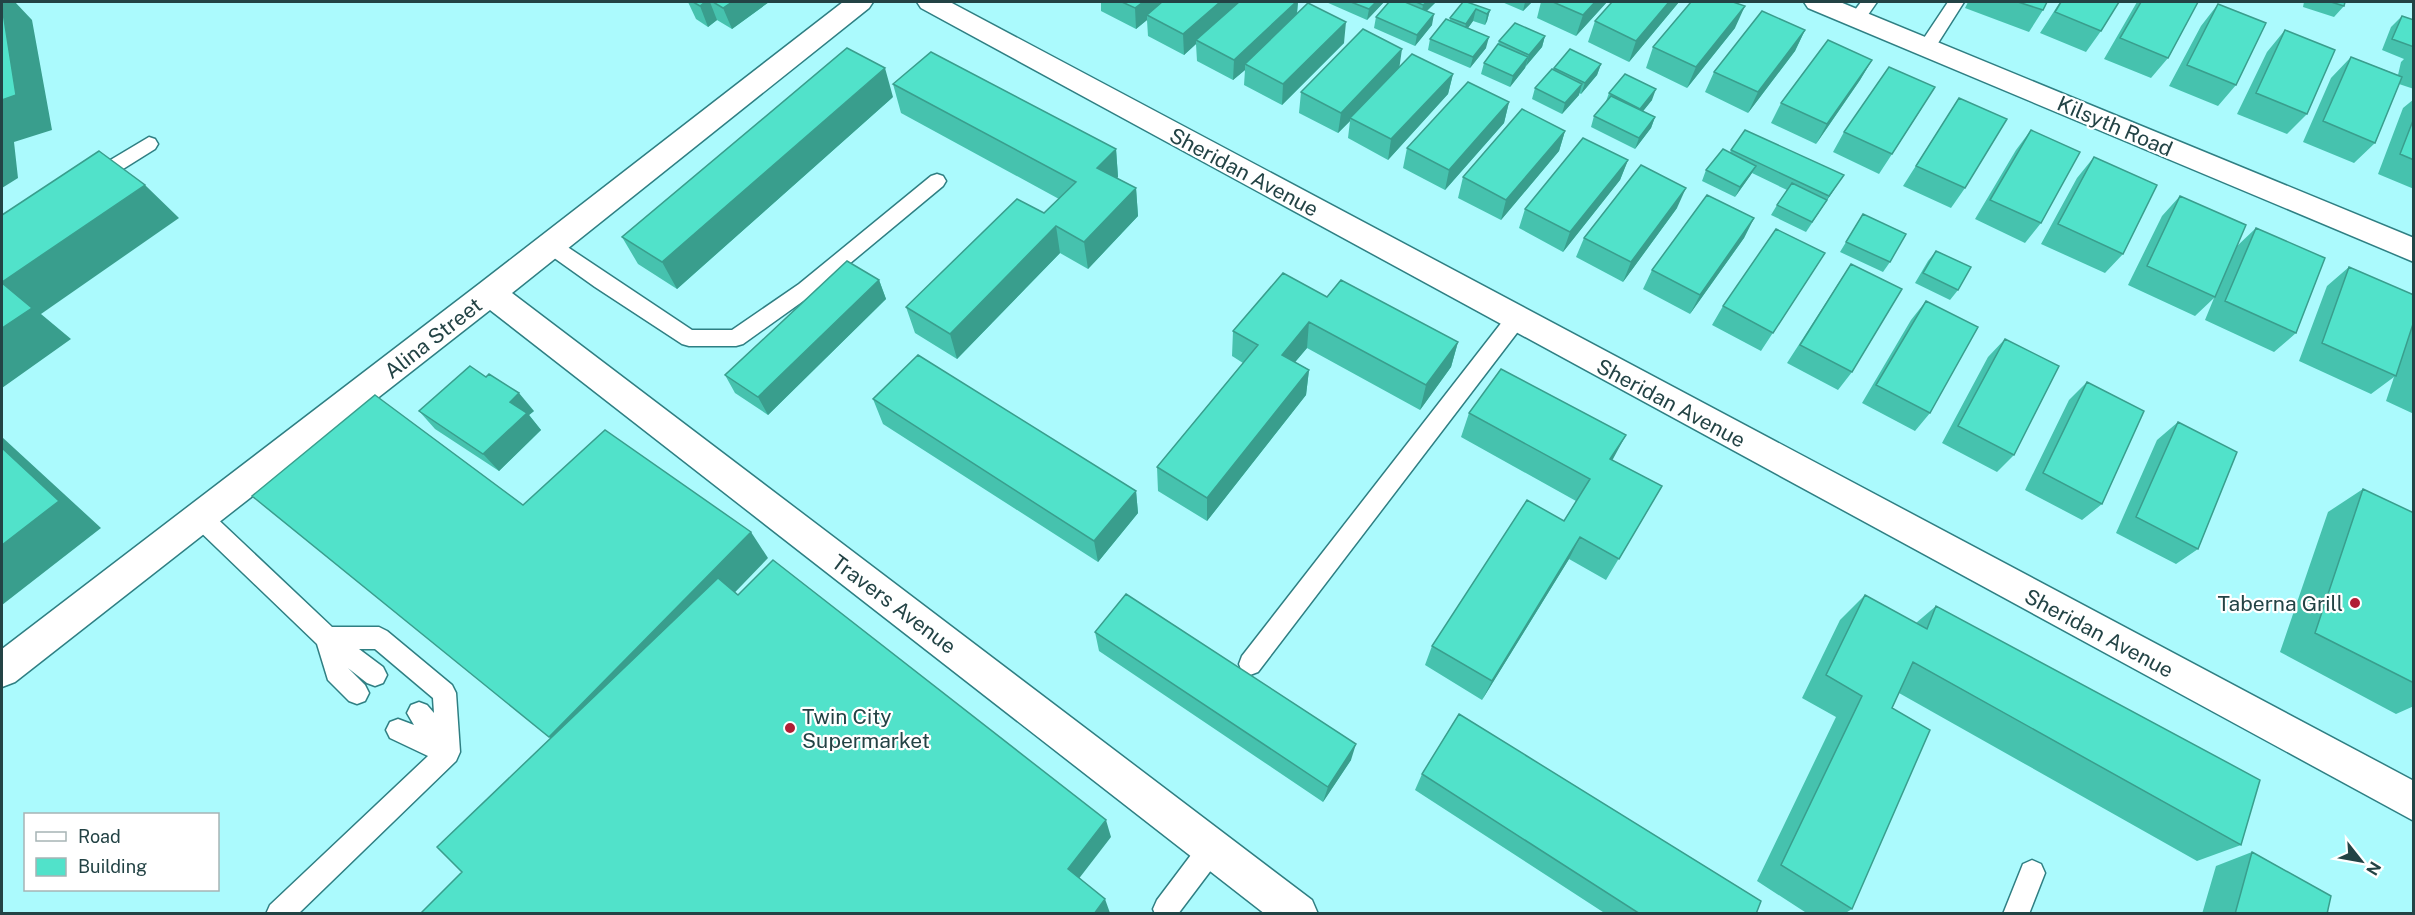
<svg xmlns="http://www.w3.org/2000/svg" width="2415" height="915" font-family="'Public Sans',sans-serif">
<rect width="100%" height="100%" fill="#abfafd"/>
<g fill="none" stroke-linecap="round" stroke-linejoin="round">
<defs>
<path id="lane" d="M1861,2h16l-14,20h-12l-2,-4z
M1948,2h16l-31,49h-12l-3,-4z
M149,137l6,2 3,5 -3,5 -56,35 -6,2 -6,-2 -3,-5 3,-5z
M937,174l6,2 3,5 -3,5 -130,108 -70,50 -7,2h-47l-7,-2 -87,-57 -52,-37 -2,-5 2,-5 7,-2 7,2 135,90h40l67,-46 132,-108z
M1516,311l7,2 3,6 -3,6 -265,347 -8,3 -8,-3 -3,-8 3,-8 267,-343z
M200,507l8,3 124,117h47l8,4 65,54 4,8 4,59 -4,9 -158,153h-32l4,-9 158,-149 -38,-18 -4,-8 4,-8 8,-3 16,6 -7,-12 4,-8 8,-3 8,3 7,8 -1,-15 -58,-49h-16l24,18 4,8 -4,8 -8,3 -8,-3 -19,-15 17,17 4,8 -4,8 -8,3 -8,-3 -21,-21 -11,-36 -125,-120 -3,-7 3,-7z
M1212,836l9,3 3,9 -3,9 -43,57h-23l-2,-5 4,-9 46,-61z
M2032,860l9,4 4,9 -16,41h-26l20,-50z"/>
<path id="street" d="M843,2h30l-4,6 -357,285 800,607 6,14h-53l-775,-604 -475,372 -13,5v-38l477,-365z
M917,2h33l1464,779v40l-1493,-813z
M1804,2h36l574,236v24l-606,-254z"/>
</defs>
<use href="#lane" stroke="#2f7f83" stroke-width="3"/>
<use href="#street" stroke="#2f7f83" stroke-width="3"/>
<use href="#lane" fill="#fff" fill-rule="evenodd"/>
<use href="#street" fill="#fff" fill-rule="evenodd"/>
</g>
<path fill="#46c2ae" d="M688,2h81l-37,27 -15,-9 -9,7 -12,-8z
M1101,2h197l-1,13 47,28 -62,62 -38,-20 1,-15 -12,10 -36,-19 -1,-17 -12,11 -36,-19 -1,-16 -11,9 -35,-18z
M1326,2h58l-17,18z
M1389,2h47l-9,9 5,14 -17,21 -41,-18 2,-11z
M1463,2l27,8 -3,11 -2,4 -12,-4 -5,7 18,20 -16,20 -42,-18 2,-11 20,-19v-2z
M1502,2h30l-9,9z
M1541,2h66l-31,34 -39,-18z
M1612,2h67l-50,60 -41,-20 7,-21z
M1968,2h79l-4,8 -14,22 -64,-24z
M2060,2h59l-18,29 -15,21 -46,-19z
M2137,2h61l-30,56 -17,20 -47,-19z
M2304,2h41l-1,4 -10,11 -31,-10z
M2218,4l18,81 -18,21 -49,-20 32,-60z
M2402,16l12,4v69l-15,-5 -24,59 -21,20 -51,-21 28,-64 20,-21 47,18 3,-13 3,-3 -22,-9 9,-23z
M1735,28l-48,60 -41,-20 7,-21z
M1805,30l-10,21 -47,62 -43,-21 9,-20z
M2285,30l22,84 -20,20 -50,-20 30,-62z
M1545,36l-3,11 -16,19 -1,2 -15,19 -29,-13 3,-11 13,-17 2,-5z
M1872,60l-12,20 -44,64 -45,-21 10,-20z
M1601,64l-4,11 -16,19 -2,-1v2l-17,19 -30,-15 3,-11 18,-18 1,-2z
M1399,67l54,7 -5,20 -60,66 -40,-22 2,-17 -12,12 -39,-20 2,-21z
M893,84l223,65 2,28 -1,1 19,10 2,28 -50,53 -28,-16 -103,106 -42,-26 -9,-26 138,-94 15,-14 -158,-86z
M1609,93l43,7 -9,11 12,6 -4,11 -16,21 -44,-22 3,-11 11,-12z
M893,97l-216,192 -39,-25 -16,-27z
M1959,98l6,90 -14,20 -48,-22z
M2414,99v90l-36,-15 25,-66z
M1509,102l-5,21 -59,67 -42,-22 4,-20z
M1922,108l-43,66 -46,-22 11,-20z
M2031,130l10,93 -16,20 -50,-24 41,-69z
M1565,131l-6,20 -58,69 -43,-22 5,-21z
M1731,150l106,35 -31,47 -35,-17 6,-10 10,-15 -35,-17 -17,24 -33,-16 4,-11 24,-17z
M2094,157l29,97 -18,19 -64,-29 36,-66z
M1628,160l-8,20 -57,72 -44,-24 6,-19z
M2180,196l56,51 20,-19 40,105 -22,19 -69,-32 9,-22 -19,18 -67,-31 34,-69z
M1677,208l-54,74 -47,-25 8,-19z
M1863,214l27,48 -7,10 -43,-20z
M1754,218l-10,20 -54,76 -47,-25 9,-19z
M1936,251l22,39 -8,10 -35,-17 13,-22z
M1825,253l-64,98 -49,-26 11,-19z
M1851,264l1,108 -14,18 -51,-27z
M2349,267l65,55v92l-28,-13 8,-24 -23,17 -72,-33 28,-75z
M879,280l7,19 -118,116 -33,-22 -10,-18z
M1327,297l131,45 -7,25 -31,43 -113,-62 -12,14 14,8 -3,25 -99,126 -49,-30 -1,-24 86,-104 -11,-7 1,-25z
M1926,301l4,112 -15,18 -53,-28 49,-83z
M2005,339l9,116 -17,17 -55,-29 46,-86z
M2087,382l15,122 -20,16 -57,-30 44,-90z
M873,399l263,92 2,22 -40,49 -215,-138z
M419,411h115l-5,4 12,15 -42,41 -64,-42z
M1469,413l143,47 50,26 -56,94 -37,-21 -87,141 -57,-35 7,-19 132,-125 12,-20 -115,-64z
M2178,422l20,127 -22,15 -60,-31 41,-93z
M2363,489l51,194v23l-18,8 -116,-62 48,-140z
M1865,595l51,28 20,-17 305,239 -44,16 -298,-168 -7,15 -40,201 -8,5h-36l-51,-33 79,-164 -34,-19 38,-78z
M1095,632l256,128 -28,42 -224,-151z
M1422,774l334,140h-150l-191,-124z
M2252,852l75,62h-125l14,-48z"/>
<path fill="#399e8d" d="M2,2h13l17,18 20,110 -38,12 4,36 -16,10z
M705,2h5l7,18 -9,7 -8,-21z
M732,2h37l-37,27 -9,-21z
M1143,2h25l-21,13v5l-11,9 -1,-21z
M1220,2h23l-47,38v4l-12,11 -1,-21z
M1296,2h2l-2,19 -51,43v6l-12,10 1,-20z
M1376,2h8l-17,18 2,-11z
M1427,2h9l-15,14 2,-11z
M1525,2h7l-9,9z
M1595,2h12l-31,34 7,-21z
M1669,2h10l-50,60 7,-21z
M1745,6l-10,22 -48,60 9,-21z
M1476,9l-3,12 -10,14 3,-11z
M1490,10l-3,11 -2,4 2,-11z
M1434,14l-2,11 -17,21 2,-11z
M1346,22l-2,21 -62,62 1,-21z
M1805,30l-10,21 -47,62 10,-21z
M1545,36l-3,11 -16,19 3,-11z
M1489,37l-3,11 -16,20 3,-11z
M1402,49l-3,21 -49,48v3l-12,12 3,-20z
M1528,57l-3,11 -15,19 3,-11z
M1872,60l-12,20 -44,64 11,-20z
M1601,64l-4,11 -16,19 4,-11z
M885,68l8,29 -216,192 -15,-27z
M1453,74l-5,20 -60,66 3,-21z
M1582,84l-3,11 -17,19 3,-11z
M1656,89l-4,11 -16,20 4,-11z
M1509,102l-5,21 -59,67 4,-20z
M1655,117l-4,11 -16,21 4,-11z
M1565,131l-6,20 -58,69 5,-20z
M1116,149l2,28 -18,19 -3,-28z
M1628,160l-8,20 -57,72 7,-20z
M1756,166l-6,10 -15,21 5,-10z
M1844,175l-7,10 -31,47 23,-36z
M145,185l34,33 -138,96 30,25 -69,49v-106z
M1136,188l2,28 -50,53 -4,-27z
M1686,188l-9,20 -54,74 8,-20z
M1754,218l-10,20 -54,76 10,-19z
M1056,226l4,27 -103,106 -7,-25z
M879,280l7,19 -118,116 -10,-18z
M1309,322l-2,26 -27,32 2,-25z
M1458,342l-7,25 -31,43 6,-25z
M1309,370l-3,25 -99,126v-23z
M519,393l15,18 -5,4 12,15 -42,41 -16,-17 27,-52z
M1626,435l-13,24 -15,23 12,-23z
M2,437l99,91 -99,77z
M1136,491l2,22 -40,49 -4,-21z
M751,532l17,26 -193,200 -26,-21z
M1580,537l-11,22 -87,141 10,-19z
M1356,744l-5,16 -28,42 5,-15z
M1106,820l5,17 -37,48 -6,-16z
M1105,899l5,14 -16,1z"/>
<path fill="#51e2ca" stroke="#399e8d" stroke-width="1.5" d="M693,2h12l-5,4z
M713,2h19l-9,6z
M1122,2h21l-8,6z
M1162,2h58l-37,32 -36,-19z
M1239,2h57l-62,58 -38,-20z
M1351,2h25l-7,7z
M1389,2h16l29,12 -17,21 -41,-18z
M1416,2h11l-4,3z
M1463,2h4l23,8 -3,4 -11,-5 -10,15 -16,-6z
M1553,2h42l-12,13z
M1612,2h57l-33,39 -41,-20z
M1691,2h42l12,4 -49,61 -43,-20z
M2018,2h29l-4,8z
M2061,2h58l-18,29 -46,-19z
M2141,2h57l-30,56 -48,-20z
M2331,2h14l-1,4z
M1308,3l38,19 -63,62 -38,-20z
M2218,4l48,19 -30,62 -49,-20z
M2,6l14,89 -14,5z
M1762,11l43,19 -47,62 -44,-20z
M2402,16l12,4v27l-22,-8z
M1446,19l43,18 -16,20 -43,-18z
M1515,23l30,13 -16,19 -30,-14z
M1363,29l39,20 -61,64 -40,-21z
M2285,30l50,20 -28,64 -51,-21z
M1828,40l44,20 -45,64 -46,-21z
M1498,44l30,13 -15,19 -29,-13z
M847,48l38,20 -223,194 -40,-25z
M1570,49l31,15 -16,19 -31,-15z
M931,52l185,97 -19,19 39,20 -52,54 -28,-16 -106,108 -44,-27 111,-108 27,14 32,-31 -183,-98z
M1412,54l41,20 -62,65 -41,-21z
M2351,57l51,20 -27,66 -52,-22z
M1889,67l46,20 -43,67 -48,-22z
M1552,69l30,15 -17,19 -30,-15z
M1625,74l31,15 -16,20 -31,-16z
M1468,82l41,20 -60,68 -42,-22z
M1611,96l44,21 -16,21 -45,-22z
M1959,98l48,21 -42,69 -49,-22z
M1522,109l43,22 -59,69 -43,-23z
M2414,118v42l-14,-6z
M1745,130l99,45 -15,21 -98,-46z
M2031,130l49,22 -39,71 -51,-23z
M1583,138l45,22 -58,72 -45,-23z
M1723,149l33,17 -16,21 -34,-17z
M99,151l46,34 -143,97v-67z
M2094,157l63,28 -34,69 -65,-30z
M1641,165l45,23 -55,74 -47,-24z
M1792,183l35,17 -15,22 -35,-17z
M1707,195l47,23 -54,77 -48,-25z
M2180,196l66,29 -31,72 -68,-31z
M1863,214l43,20 -16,28 -44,-20z
M2256,228l69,30 -29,75 -71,-32z
M1776,229l49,24 -52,80 -50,-27z
M1936,251l35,16 -13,23 -35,-17z
M847,261l32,19 -121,117 -33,-22z
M1851,264l51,25 -50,83 -52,-27z
M2349,267l65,28v26l-18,55 -74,-33z
M1283,273l44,24 14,-17 117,62 -32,43 -117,-63 -27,33 27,15 -102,128 -50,-31 101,-122 -25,-14z
M2,283l30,25 -30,20z
M1926,301l52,26 -48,86 -54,-28z
M2005,339l54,27 -45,89 -56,-29z
M918,355l218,136 -42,50 -221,-142z
M470,366l16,11 3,-3 30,19 -9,9 17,11 -44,41 -64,-43z
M1501,369l125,66 -16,24 52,27 -43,73 -39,-22 -88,144 -60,-35 95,-146 37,21 26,-42 -121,-66z
M2087,382l57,29 -42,93 -59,-31z
M375,395l148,110 82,-75 146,102 -202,205 -297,-241z
M2178,422l59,30 -39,97 -62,-32z
M2,448l57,53 -57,44z
M2363,489l51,24v170l-99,-50z
M773,560l333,260 -38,49 37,30 -11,15h-674l42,-42 -25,-25 281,-269 20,17z
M1126,594l230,150 -28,43 -233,-155z
M1865,595l62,34 9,-23 324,174 -19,65 -328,-183 -21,46 38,22 -78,179 -71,-44 81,-169 -36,-21z
M1459,714l302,187 -5,13h-116l-218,-140z
M2252,852l79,44 -4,18h-92z"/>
<g fill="#b01d34" stroke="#fff" stroke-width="2">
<circle cx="2355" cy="603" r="6"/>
<circle cx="790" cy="728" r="6"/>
</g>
<g text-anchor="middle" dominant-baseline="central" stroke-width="4.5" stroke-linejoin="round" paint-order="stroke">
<g font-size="21" fill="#234345" stroke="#fff">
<text transform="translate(2115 126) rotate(23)">Kilsyth Road</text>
<text transform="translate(1244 172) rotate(28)">Sheridan Avenue</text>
<text transform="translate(433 338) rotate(-38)">Alina Street</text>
<text transform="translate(1671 403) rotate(28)">Sheridan Avenue</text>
<text transform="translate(894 604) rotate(37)">Travers Avenue</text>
<text transform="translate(2099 633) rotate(28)">Sheridan Avenue</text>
</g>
<g font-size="21" fill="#234345" stroke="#fff" text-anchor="end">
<text x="2343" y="603">Taberna Grill</text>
<text x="802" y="716" text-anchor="start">Twin City<tspan x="802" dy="24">Supermarket</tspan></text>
</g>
</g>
<rect width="2415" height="915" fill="none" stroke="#234345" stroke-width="6"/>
<rect x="24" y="813" width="195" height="78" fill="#ffffff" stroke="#a7b4b5" stroke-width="1.5"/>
<rect x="36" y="832" width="30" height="9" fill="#ffffff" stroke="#a7b4b5" stroke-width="1.5"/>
<text x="78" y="843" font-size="18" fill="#234345">Road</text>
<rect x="36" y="858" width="30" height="18" fill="#51e2ca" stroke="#a7b4b5" stroke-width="1.5"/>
<text x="78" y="873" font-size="18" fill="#234345">Building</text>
<g transform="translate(2361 861) rotate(121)" stroke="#ffffff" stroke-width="4.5" paint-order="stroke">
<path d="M0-4.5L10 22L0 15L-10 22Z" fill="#234345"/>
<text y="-9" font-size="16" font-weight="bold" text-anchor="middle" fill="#234345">N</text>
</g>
</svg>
